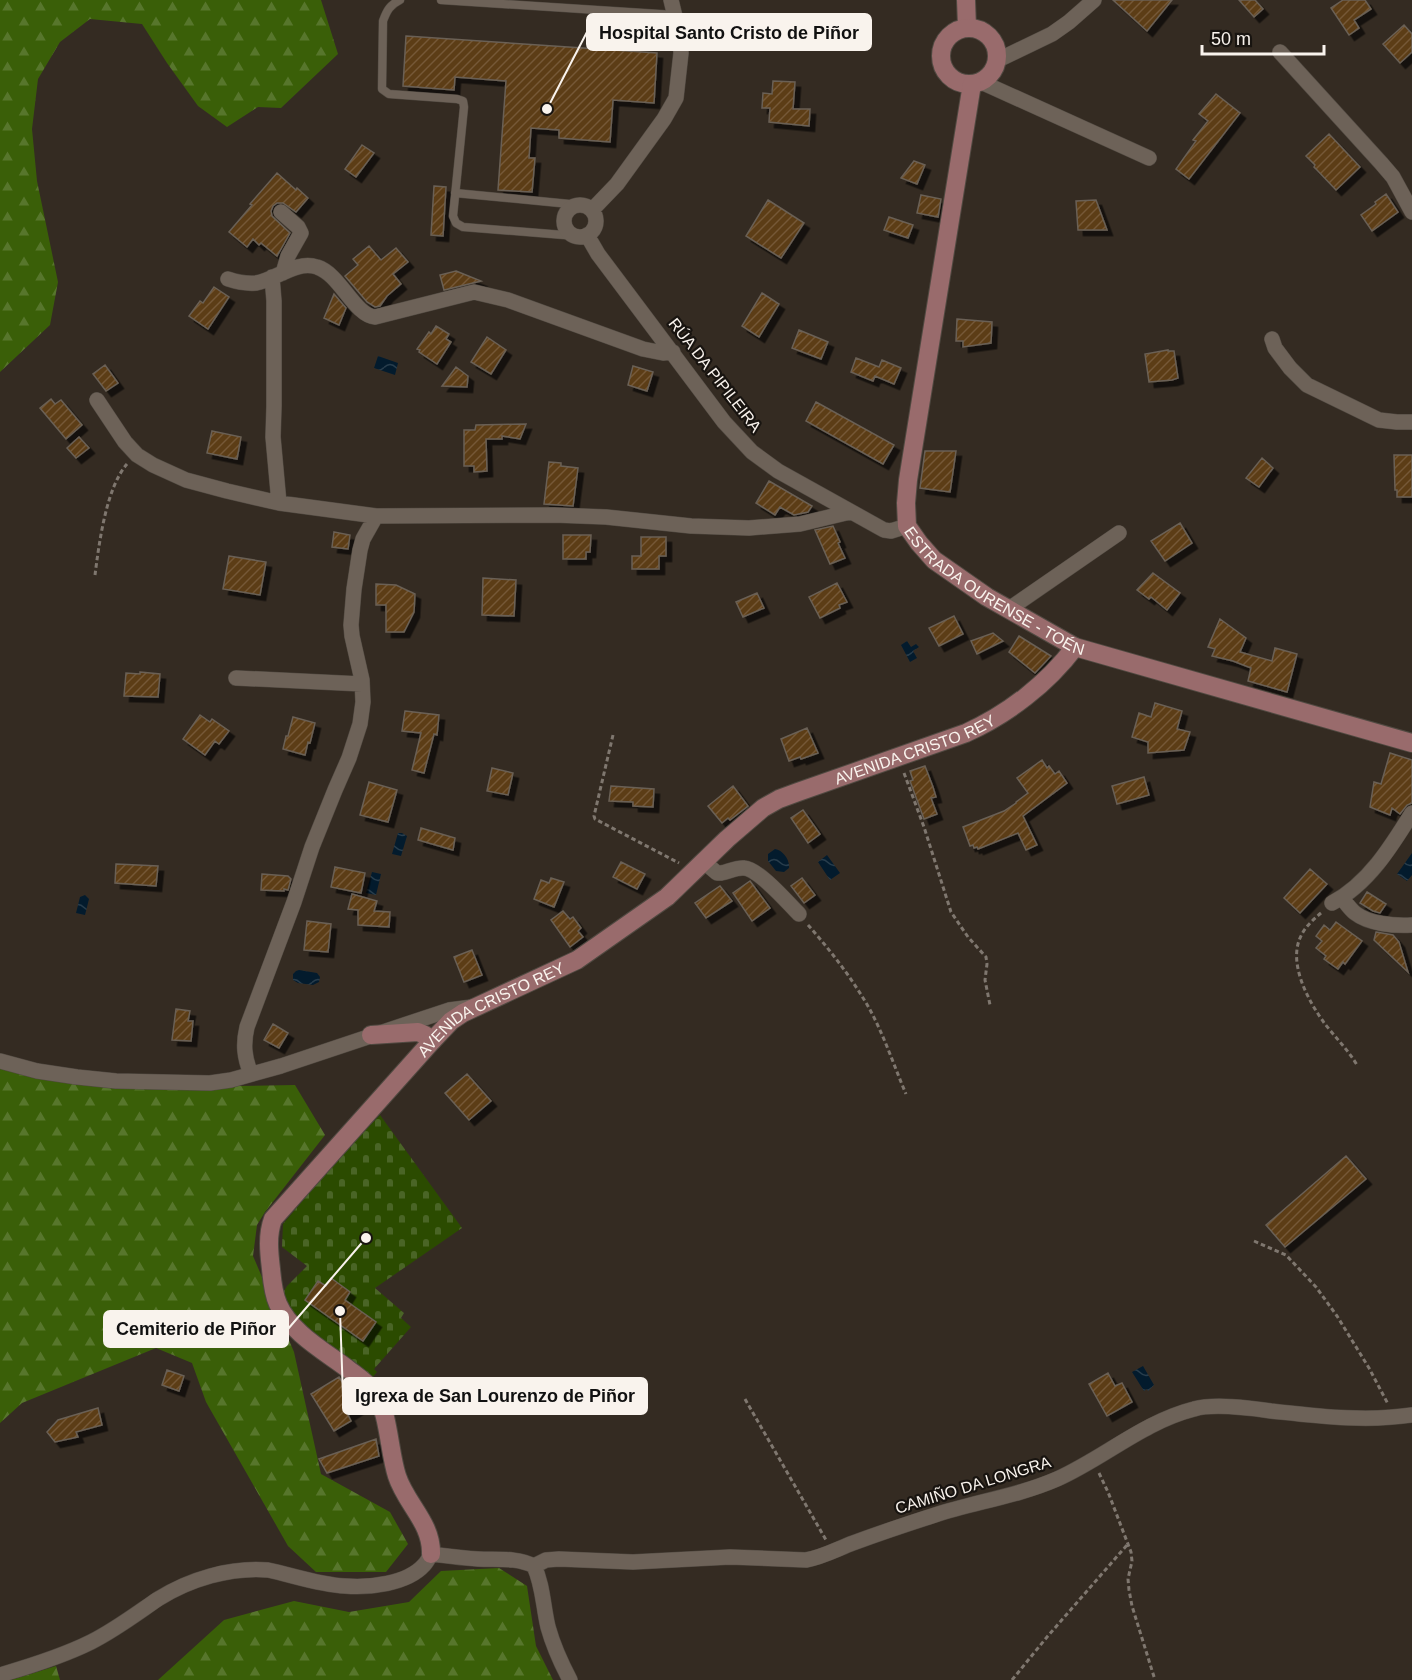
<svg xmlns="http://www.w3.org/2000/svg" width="1412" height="1680" font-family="Helvetica,sans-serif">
<defs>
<pattern id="forest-firs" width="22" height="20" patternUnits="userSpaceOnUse" patternTransform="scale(1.5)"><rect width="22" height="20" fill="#3a5f08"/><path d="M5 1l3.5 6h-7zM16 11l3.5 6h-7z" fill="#57762c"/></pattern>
<pattern id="cemetery-stones" width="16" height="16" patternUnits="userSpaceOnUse" patternTransform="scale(1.5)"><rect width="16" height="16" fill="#2b4b00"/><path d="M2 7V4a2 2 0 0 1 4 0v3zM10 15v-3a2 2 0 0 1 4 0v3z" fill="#4a6526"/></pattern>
<pattern id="water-waves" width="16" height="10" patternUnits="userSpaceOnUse" patternTransform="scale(1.5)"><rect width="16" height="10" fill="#031b2d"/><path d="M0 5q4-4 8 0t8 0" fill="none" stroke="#283d4c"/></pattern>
<pattern id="building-hatch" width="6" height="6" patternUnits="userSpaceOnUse" patternTransform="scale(1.5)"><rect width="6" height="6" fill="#5c3c15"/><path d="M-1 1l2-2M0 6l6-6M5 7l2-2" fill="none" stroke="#745937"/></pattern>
<filter id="shadow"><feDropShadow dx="5.5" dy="5.5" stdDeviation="0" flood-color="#0009"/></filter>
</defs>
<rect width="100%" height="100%" fill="#342b22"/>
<path fill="url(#forest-firs)" d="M0,0h321l17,54 -57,54 -23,-1 -31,20 -29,-21 -31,-43 -25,-39 -52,-5 -30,23 -22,37 -6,50 5,52 21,101 -8,43 -50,47z
M0,1067l233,19 62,-1 30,50 -60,77 -8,13 -4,31 41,96 27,122 69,38 18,32 -22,28h-70l-28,-26 -82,-144 -14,-39 -36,-15 -134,55 -22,20z
M499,1568l28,18 9,60 17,34h-395l66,-60 70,-19 55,11 60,-10 32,-31z
M56,1666l4,14h-49z"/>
<path fill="url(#cemetery-stones)" d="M380,1115l82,113 -87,60 29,25 -3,5 10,9 -37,42 3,3 -5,6 -62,-48 -19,-19 -5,-12 -2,-8 3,-5 20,-20 -25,-19 1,-23 54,-64z"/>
<path fill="url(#water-waves)" d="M378,356l20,7 -3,12 -21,-7z
M907,641l4,6 5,-3 3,3 -6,4 4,7 -7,4 -9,-17z
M398,833h4l5,3 -6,20 -9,-2z
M775,849c8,1 15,11 14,19l-5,4 -8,-1 -8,-10v-7z
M1412,853v22l-5,6 -10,-7z
M827,855l13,18 -10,7 -12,-18z
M372,872l9,2 -5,21 -10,-2z
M85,895l4,4 -4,16 -9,-2 4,-16z
M299,970l18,3 3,4 -1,5 -6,3 -15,-2 -5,-3v-6l3,-3z
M1143,1366l11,19 -6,6 -1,-2 -3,2 -12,-19z"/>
<path fill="url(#building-hatch)" stroke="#6a6055" stroke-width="1.5" filter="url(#shadow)" d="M1113,0h59l-25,31z
M1239,0h16l8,9 -9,8z
M1343,0h22l6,9 -17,11 5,8 -10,7 -18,-27z
M1404,25l8,9v18l-12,11 -17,-19z
M406,36l251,17 -3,50 -41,-3 -3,42 -51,-4v-8l-28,-2 -2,30h6l-3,34 -34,-2 8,-109 -51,-4 -1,13 -51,-4z
M773,81l22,1 -2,27h17l-1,17 -40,-4 1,-14h-8l1,-15 9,1z
M1216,94l24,19 -51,66 -13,-10 20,-28 -3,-1 15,-19 -9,-7z
M1329,134l31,33 -24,23 -19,-20 -3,-3 1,-2 -9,-9z
M362,145l12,8 -18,24 -11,-8z
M914,161l11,4 -8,19 -16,-6z
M277,173l19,17 1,-2 11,10 -12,14 -13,-9h-6l-4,3 -2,5 1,5 18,17 -13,23 -16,-13 -2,2 -6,-6 -6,8 -18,-15 23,-27 -2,-1z
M434,186l12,1 -3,49 -12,-1z
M1386,194l12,18 -26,19 -11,-16 15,-11 -1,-2z
M921,195l20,4 -3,18 -21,-4z
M768,200l36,23 -23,35 -35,-22z
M1096,200l11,30h-29l-2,-29z
M889,217l24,8 -5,13 -24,-8z
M369,246l12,14 15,-12 12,14 -15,12 8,10 -14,12 -7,10 -5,1 -8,-5 -22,-26 13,-11 -5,-6z
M456,271l25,10 -37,9 -4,-15z
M214,287l15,10 -21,32 -19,-13 11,-15 3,2z
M762,293l17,11 -20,33 -17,-11z
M334,294l12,14 -7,17 -15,-7z
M957,319l35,3 -1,21 -28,4v-6h-7z
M436,326l13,8 -3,5 5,3 -14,22 -18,-12 1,-2 -3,-1 12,-17 2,2z
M799,330l29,12 -7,17 -29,-11z
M487,337l19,13 -15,24 -20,-12z
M1168,350v1h6l4,27 -6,2 -23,2 -4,-28z
M856,358l23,9 3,-7 19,8 -7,16 -19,-8 -2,5 -22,-9z
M105,365l13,18 -12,8 -13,-17z
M633,366l20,6 -6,19 -19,-6z
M456,367l12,9 -1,11 -25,-1z
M51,399l4,5 6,-4 21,25 -16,14 -26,-31z
M816,402l78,43 -11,19 -77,-43z
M526,424l-6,15 -18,-3v3h-16l1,32 -13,1v-6h-10v-36h11l1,-5z
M212,431l29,6 -4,22 -30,-6z
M79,437l10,11 -13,10 -9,-10z
M925,451h31l-6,41 -30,-4z
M1394,455h18v42h-15v-7h-2z
M1262,458l11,10 -14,19 -13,-9z
M549,462l12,1v3l17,2 -5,38 -29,-2z
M769,481l43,25 -4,6 -14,3 -14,-8 -5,8 -19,-12z
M1180,523l12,20 -27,18 -14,-20z
M833,526l7,16 -2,1 7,15 -15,6 -15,-34z
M334,532l16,3 -2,14 -16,-2z
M563,535h28l-1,17h-4v7h-23z
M641,537h25v19h-7v13h-27v-13h9z
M229,556l37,6 -6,33 -37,-6z
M1153,573l27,20 -13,17 -16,-13 -2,2 -12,-9z
M483,578l33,2 -2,36 -32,-1z
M837,583l10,19 -8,3 1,3 -20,10 -11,-21z
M376,584l20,1 19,9 -1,18 -10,20h-18v-27h-10z
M757,593l7,15 -21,9 -7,-15z
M954,616l9,18 -24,12 -10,-18z
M1220,619l26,19 -6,14 32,9 3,-13 22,6 -10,38 -39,-11 3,-13 -18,-7 -21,-5 3,-7 -7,-2z
M993,633l10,8 -26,13 -6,-13z
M1019,636l32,20 -16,17 -26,-21z
M140,672l20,2 -2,23 -34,-1 2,-23 14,1z
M1155,703l27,8 -5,18 13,3 -6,18 -36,3v-11l-16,-5 7,-24 12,4z
M405,711l34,4 -2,20 -3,-1 -10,39 -12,-3 9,-37 -19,-2z
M200,715l10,7 2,-3 17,12 -10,13 -4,-3 -10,14 -22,-16z
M293,717l22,6 -5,20 -2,-1 -3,13 -22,-6 3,-13h2z
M807,728l11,25 -17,6 -1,-2 -11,4 -8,-22z
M1390,753l22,7v43l-5,2 -7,9 -8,-6 -2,7 -20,-8 4,-25 7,2z
M1042,760l5,8 2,-2 6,8 4,-3 8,12 -44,33 14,29 -11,5 -8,-17 -40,16 -1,-2 -3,1 -1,-3 -3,1 -7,-19 41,-16 12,-8v-1l12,-9 -11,-15z
M925,766l8,21 3,10 -5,1 6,16 -13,5 -14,-38 3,-1 -3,-9z
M492,768l21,5 -5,22 -21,-4z
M1144,777l5,18 -32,9 -5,-18z
M369,782l28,8 -9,32 -28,-7z
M611,786l43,3 -1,18 -20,-1v-4l-24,-1z
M733,786l15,20 -18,14 -2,-2 -6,5 -14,-17z
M803,810l17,24 -12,9 -17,-25z
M421,828l34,10 -2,12 -35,-10z
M621,862l24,12 -8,15 -24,-12z
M116,864l42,2 -2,20 -41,-3z
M335,867l30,6 -4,20 -30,-6z
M1310,869l17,15 -27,29 -16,-15z
M262,874l26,2 3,3 -3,11 -4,-1v2l-23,-1z
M551,878l13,4 -10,25 -20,-8 7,-19 8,3z
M802,878l13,17 -11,8 -13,-17z
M750,881l20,27 -18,13 -19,-28z
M720,886l12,15 -26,17 -11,-15z
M1367,892l19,12 -6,9 -7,-2 -13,-8z
M352,894l25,7 -3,10 16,1 -1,15 -31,-2v-15l-10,-1z
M563,911l7,8 3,-2 8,11 -3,3 5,6 -13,10 -19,-27z
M307,921l24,3 -3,28 -24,-2z
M1336,922l26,19 -17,23 -2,-2 -5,7 -14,-10 2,-3 -10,-8 6,-7 -6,-5 8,-11 6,5z
M1376,932l17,3 6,7 9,30 -34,-32z
M472,950l10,25 -18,7 -10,-25z
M176,1009l14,2 -2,10h5l-2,20 -19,-1z
M273,1024l15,9 -9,15 -15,-8z
M467,1074l24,27 -22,19 -24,-27z
M1346,1156l20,23 -81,68 -19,-22z
M331,1278l19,14 -5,8 31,22 -13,19 -58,-41 13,-19 8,5z
M167,1370l17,6 -5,15 -17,-6z
M1108,1373l7,13 7,-3 10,19 -25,14 -18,-32z
M339,1377l20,31 -11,7 3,6 -17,10 -23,-37z
M98,1408l4,17 -26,7 2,5 -23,5 -8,-10 11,-12z
M376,1439l3,17 -52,17 -8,-14z"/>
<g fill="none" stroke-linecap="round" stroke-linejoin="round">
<defs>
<path id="lane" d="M400,0c-10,5 -13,10 -17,21l-1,68 7,5 68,5 6,2 1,6 -11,109 3,7 7,4 113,9
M441,0l234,15
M455,193l125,12"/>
<path id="street" d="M1280,52l101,111 12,14 19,35
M998,60l54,-26 17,-12 25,-22
M981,82l168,76
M564 221a16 16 0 1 1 32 0a16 16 0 1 1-32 0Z
M592,210l25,-26 47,-65 12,-21 5,-45 -1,-16 -9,-37
M281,212l17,15 3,6 -13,23 -5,17
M587,235l11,19 126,168 28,30 26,19 106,59 7,1 16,-5
M272,277l2,24v105l-1,31 6,66
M228,279c9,3 18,5 28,4 20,-3 40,-23 61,-16 23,7 37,48 58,50l99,-25 34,8 135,49 20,4 10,-1
M1272,339l3,9 15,20 17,17 72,35 18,2h15
M97,400l28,42 12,13 16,10 33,15 41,11 52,12 97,13 178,-1 52,2 85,9 58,2 51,-4 50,-12
M1009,609l110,-76
M236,678l126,6
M704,862l13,11h4c7,-1 16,-6 23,-5 15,1 44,35 55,46
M1342,898c4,5 8,11 13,15 14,11 39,13 57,12
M1332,903c36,-19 59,-56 80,-90
M0,1061l37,10 40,6 39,4 94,2 21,-3 50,-14 168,-56 23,-3
M251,1074c-7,-17 -8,-30 -4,-47l47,-125 18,-55 23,-57 14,-32 11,-34 3,-22 -1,-22 -10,-44 -1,-11 3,-36 6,-39 3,-11 13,-23
M534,1566l12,-6 13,-1 74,3 97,-5 76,3c17,-3 31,-11 47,-17 27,-10 54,-19 82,-28 40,-13 83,-19 122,-36 47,-21 86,-57 137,-70 20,-6 56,-1 77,2 47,5 94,11 141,4
M0,1675c31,-9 63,-19 91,-33 24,-12 45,-28 67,-43 32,-20 72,-32 110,-29 24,5 52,15 77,16 24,2 62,-2 79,-21 3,-3 5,-7 7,-11 16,2 31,4 47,5 18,1 39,-2 56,7 9,19 9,40 14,61 5,18 13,36 22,53"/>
<g id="secondary">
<path d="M966,0l1,27"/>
<circle cx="969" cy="56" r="28"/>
<path id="s1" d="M972,84l-64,396 -2,23 1,23 12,17 15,17 53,37 88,50 337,96"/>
<path d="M371,1035l47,-3 7,3 7,6"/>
<path id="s2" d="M431,1554c1,-31 -25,-50 -34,-78 -8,-24 -8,-64 -22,-83 -7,-10 -18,-17 -27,-24 -24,-18 -58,-37 -70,-65 -5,-11 -6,-24 -7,-35 -2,-17 -4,-34 2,-50l159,-178 19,-20 12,-8 114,-53 90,-63 60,-58 36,-31 16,-9 19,-7 168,-59c42,-19 81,-49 109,-86"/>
</g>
</defs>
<use href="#lane" stroke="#504941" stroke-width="9"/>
<use href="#street" stroke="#504941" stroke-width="16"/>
<use href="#secondary" stroke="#504941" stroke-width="20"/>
<path stroke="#7f776f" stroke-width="3" stroke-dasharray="4.5 3" stroke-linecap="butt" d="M95,575c4,-31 11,-87 32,-111
M613,735l-19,81 1,3 84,44
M904,773l20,54 27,85 17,25 18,20 1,7 -2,16 5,25
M1321,913c-7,6 -15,13 -19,21 -16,28 7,68 23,90 11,14 23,26 32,41
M808,925c22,25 44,53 61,83 15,27 25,58 37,86
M1254,1241l32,14 30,32 21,29 32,52 19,36
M745,1399l81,141
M1099,1473l9,19 23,60 1,9 -4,18 1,11 3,16 23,74
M1012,1680l35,-43 80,-92"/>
<use href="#lane" stroke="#6d6258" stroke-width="8"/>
<use href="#street" stroke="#6d6258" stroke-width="15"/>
<use href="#secondary" stroke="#996b6c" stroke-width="18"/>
</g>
<g text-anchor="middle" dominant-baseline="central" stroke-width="4.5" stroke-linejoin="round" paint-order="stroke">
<g font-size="16" fill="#f9f3ed" stroke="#181410">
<text transform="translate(715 375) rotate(52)">RÚA DA PIPILEIRA</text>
<text stroke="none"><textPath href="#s1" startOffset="558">ESTRADA OURENSE - TOÉN</textPath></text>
<text stroke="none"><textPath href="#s2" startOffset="1202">AVENIDA CRISTO REY</textPath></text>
<text stroke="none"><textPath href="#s2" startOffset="698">AVENIDA CRISTO REY</textPath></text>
<text transform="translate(973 1485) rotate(-17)">CAMIÑO DA LONGRA</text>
</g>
</g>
<path fill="none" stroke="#f9f3ed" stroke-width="2" d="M547 109L587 32M366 1238L288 1329M340 1311L343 1396"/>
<g fill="#f9f3ed" stroke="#181410" stroke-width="2">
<circle cx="547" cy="109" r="6"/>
<circle cx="366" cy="1238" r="6"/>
<circle cx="340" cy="1311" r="6"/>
</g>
<g fill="#f9f3ed" stroke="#f9f3ed" stroke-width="2">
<rect x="587" y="14" width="284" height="36" rx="6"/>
<rect x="104" y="1311" width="184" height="36" rx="6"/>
<rect x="343" y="1378" width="304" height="36" rx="6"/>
</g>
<g font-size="18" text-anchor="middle" font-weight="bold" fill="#111">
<text x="729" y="39">Hospital Santo Cristo de Piñor</text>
<text x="196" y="1335">Cemiterio de Piñor</text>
<text x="495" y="1402">Igrexa de San Lourenzo de Piñor</text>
</g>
<path d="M1202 45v9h122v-9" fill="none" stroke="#f9f3ed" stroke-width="3"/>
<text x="1211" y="45" font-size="18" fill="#f9f3ed" stroke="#181410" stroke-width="4.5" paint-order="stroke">50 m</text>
</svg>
